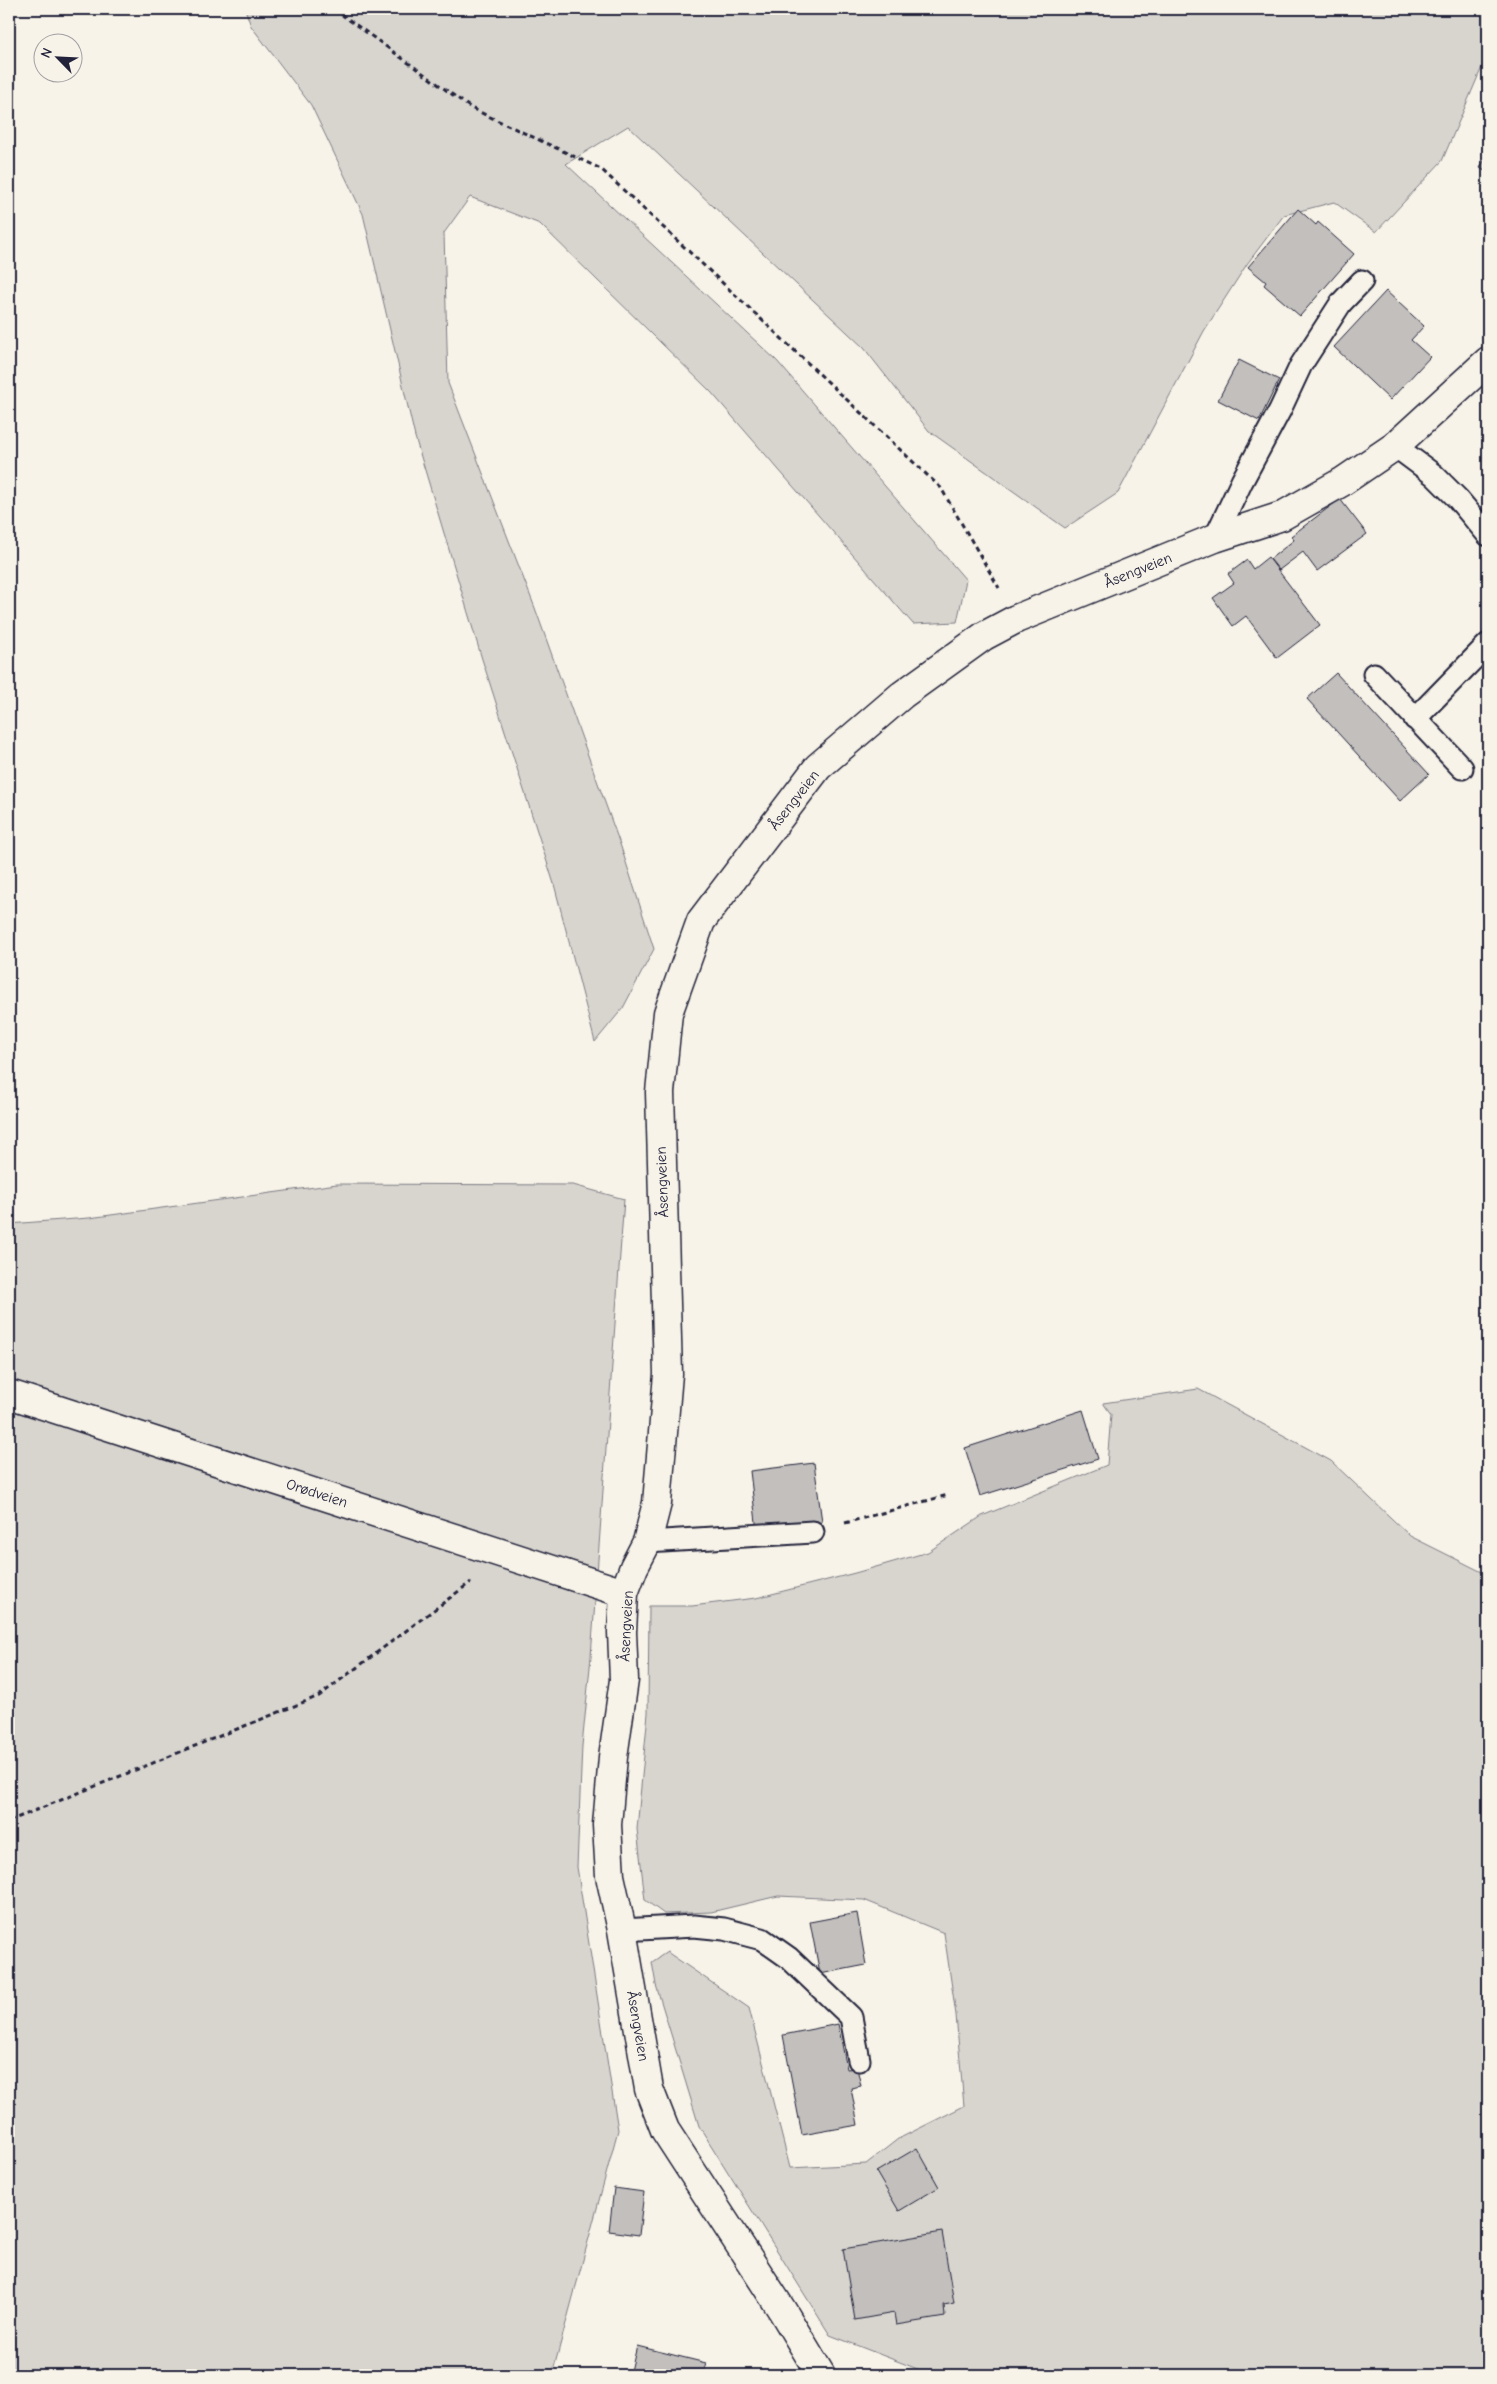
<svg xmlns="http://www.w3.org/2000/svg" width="1497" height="2384" font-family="'Comic Neue',sans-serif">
<rect width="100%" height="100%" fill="#f7f3e8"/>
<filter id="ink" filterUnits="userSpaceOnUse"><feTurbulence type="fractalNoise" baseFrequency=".02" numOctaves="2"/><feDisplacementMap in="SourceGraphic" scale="10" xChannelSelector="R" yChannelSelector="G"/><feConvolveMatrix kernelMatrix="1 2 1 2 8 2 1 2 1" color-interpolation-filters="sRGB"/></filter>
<g filter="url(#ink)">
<path fill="#d8d5cf" stroke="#7d7c85" d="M245,9h1243v44l-46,108 -66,71 -42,-30 -50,13 -37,49 -43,67 -86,162 -53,35 -136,-97 -65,-83 -236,-222 -62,38 211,197 189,219 -9,42 -44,2 -202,-232 -171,-168 -70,-27 -26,36 4,150 87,225 86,239 33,102 -31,59 -28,34 -41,-158 -72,-225 -67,-222 -52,-223 -52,-109 -60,-79z
M337,1184l236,1 51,14 -33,458 -9,89 -5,121 41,263 -66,245h-543v-1151l80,-6z
M1198,1389l133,72 79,75 78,39v800h-555l-103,-40 -131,-209 -43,-141 -4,-23 15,-10 82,56 41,160 76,-4 32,-25 66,-33 -8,-91 -12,-82 -80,-33 -86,-4 -67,16 -47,2 -19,-14 -8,-71 11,-116 1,-107h43l64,-8 99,-25 73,-21 54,-36 125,-51 4,-51 -8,-11z"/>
<path fill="#c2bfbd" stroke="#22223b" d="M1488,154v19l-8,-5z
M1298,209l18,16 2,-3 36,32 -54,62 -36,-31 2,-3 -18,-15z
M1386,291l38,35 -13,14 19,17 -40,43 -56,-53z
M1239,360l40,20 -20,41 -41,-21z
M1340,499l27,35 -50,37 -14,-19 -24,18 -9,-11 24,-19 -3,-4z
M1268,557l52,68 -43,33 -31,-42 -13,10 -20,-28 21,-15 -6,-9 19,-14 6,9z
M1336,673l93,101 -29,27 -93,-102z
M1083,1410l15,49 -118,37 -15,-48z
M814,1463l8,59 -65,9 -7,-60z
M857,1913l9,52 -46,9 -10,-52z
M838,2024l9,45 10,-1 4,18 -10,2 7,37 -56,10 -19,-100z
M917,2148l22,39 -40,24 -23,-39z
M614,2188l30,4 -5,43 -30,-4z
M942,2232l12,71 -10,2 1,12 -49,8 -2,-12 -39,7 -12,-71z
M637,2346l69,17 -3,12h-73z"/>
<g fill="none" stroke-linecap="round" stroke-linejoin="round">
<defs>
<path id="service" d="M1395,446l39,29 24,24 30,36
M1215,538l27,-57 38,-71 21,-45 40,-62 21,-22
M1374,674l88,94
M1415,719l73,-75
M647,1542l166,-10
M622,1930l72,-4 30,3 38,10 27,19 62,59 8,43"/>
<path id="minor" d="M9,1394l615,199
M821,2375l-39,-65 -117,-180 -16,-41 -27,-159 -12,-54 -3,-51 6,-68 11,-77 -2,-48 2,-39 10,-26 13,-25 10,-39 11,-129 -8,-282 8,-79 33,-92 117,-154 84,-72 82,-59 32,-17 199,-81 67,-22 60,-34 53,-36 93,-85"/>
</defs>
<use href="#service" stroke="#22223b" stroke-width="25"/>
<use href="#minor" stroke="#22223b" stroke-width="31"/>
<path stroke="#22223b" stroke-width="3" stroke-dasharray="5 4" stroke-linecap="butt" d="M334,9l137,99 130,61 340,319 58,100
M845,1523l103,-28
M9,1821l310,-125 152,-114"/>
<use href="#service" stroke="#f7f3e8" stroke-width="21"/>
<use href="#minor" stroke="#f7f3e8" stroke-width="28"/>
</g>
</g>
<g text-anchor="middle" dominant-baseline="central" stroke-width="4" stroke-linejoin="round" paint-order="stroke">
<g font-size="15" fill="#22223b" stroke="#f7f3e8">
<text transform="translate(1138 570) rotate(-22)">Åsengveien</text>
<text transform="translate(794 800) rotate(-52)">Åsengveien</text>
<text transform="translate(662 1182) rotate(-92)">Åsengveien</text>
<text transform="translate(317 1493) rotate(18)">Orødveien</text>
<text transform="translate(626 1626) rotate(-87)">Åsengveien</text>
<text transform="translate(638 2026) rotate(80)">Åsengveien</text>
</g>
</g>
<rect width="1497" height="2384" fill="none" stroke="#f7f3e8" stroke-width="30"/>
<rect x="15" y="15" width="1467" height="2354" fill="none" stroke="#22223b" stroke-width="2" filter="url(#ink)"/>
<g transform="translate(58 58) rotate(294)"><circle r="24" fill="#f7f3e8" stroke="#a29fa3"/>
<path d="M0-4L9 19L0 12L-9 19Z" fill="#22223b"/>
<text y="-8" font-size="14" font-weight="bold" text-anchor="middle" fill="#22223b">N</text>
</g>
</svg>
